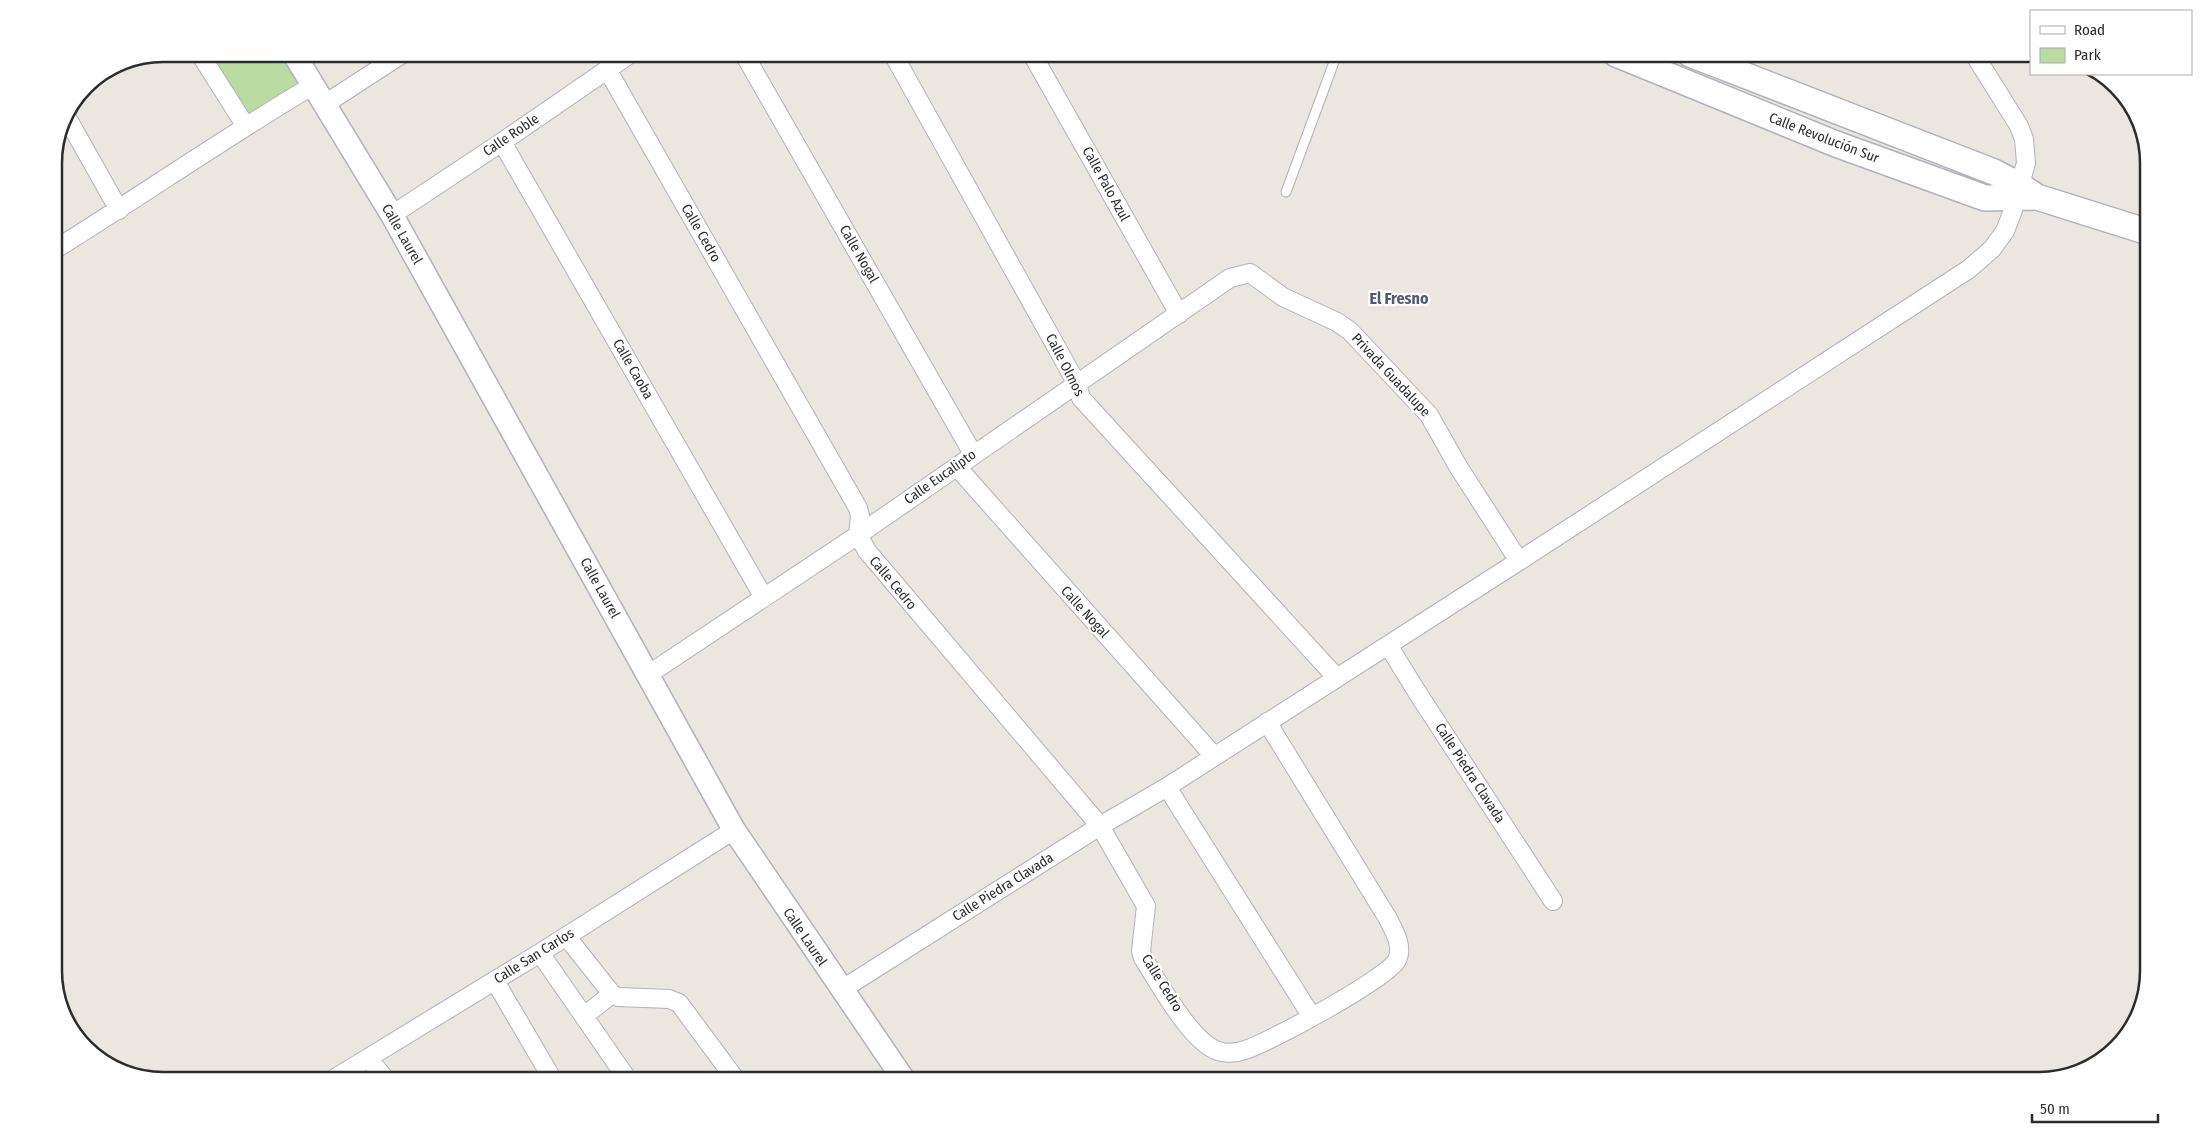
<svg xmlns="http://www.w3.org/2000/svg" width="2202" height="1134" font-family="'Fira Sans Condensed',sans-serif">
<rect width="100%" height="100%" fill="#ece6e0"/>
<path fill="#b8dca2" d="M206,54h76l18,29 -54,34z"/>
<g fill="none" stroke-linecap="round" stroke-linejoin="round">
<defs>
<path id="service" d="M1286,192l51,-138"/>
<path id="minor" d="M200,54l45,71
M744,54l229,400
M893,54l184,330 4,14 255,279
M1032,54l147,260
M607,69l251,439 2,8 -2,19 9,16 233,275 46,80 -5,45 2,7c16,25 48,84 75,93 9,3 18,2 27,-1 23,-7 143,-72 152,-90 7,-14 -4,-31 -10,-43l-120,-195
M325,104l77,-50
M66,116l53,94
M502,142l261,454
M392,215l110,-73 128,-88
M54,250c87,-54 170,-112 258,-164
M957,467l257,289
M1388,645l29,47 136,209
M649,674l209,-139 372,-257 20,-5 33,24 54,25 13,9 79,84 30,53 60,93
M1167,787l145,230
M566,936l46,58 6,3 51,2 10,4 57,77
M540,953l88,127
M495,981l58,99
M841,990l259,-164 67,-39 352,-226 450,-292 23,-20 13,-18 7,-18 14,-50 -2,-24 -5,-13 -45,-72
M584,1016l28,-22
M368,1058l18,22
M332,1080l208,-127 194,-123"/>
<path id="tertiary" d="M294,54l98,161 342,615 170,250"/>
<path id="secondary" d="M1616,54l220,90 149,54 52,-1
M1690,54l304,118 25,13 18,12 111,35"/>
</defs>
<use href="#service" stroke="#b0b2bb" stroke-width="11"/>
<use href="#minor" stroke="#b0b2bb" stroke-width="20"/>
<use href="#tertiary" stroke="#b0b2bb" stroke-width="25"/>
<use href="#secondary" stroke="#b0b2bb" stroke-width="28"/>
<use href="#service" stroke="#fff" stroke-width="9"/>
<use href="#minor" stroke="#fff" stroke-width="18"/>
<use href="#tertiary" stroke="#fff" stroke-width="22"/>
<use href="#secondary" stroke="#fff" stroke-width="25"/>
</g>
<g text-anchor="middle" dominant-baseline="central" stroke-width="4.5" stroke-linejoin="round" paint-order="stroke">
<g font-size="14" fill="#2c2c2c" stroke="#fff">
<text transform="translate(511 135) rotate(-34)">Calle Roble</text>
<text transform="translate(1824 138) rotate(21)">Calle Revolución Sur</text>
<text transform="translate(1106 184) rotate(61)">Calle Palo Azul</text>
<text transform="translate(701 233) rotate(60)">Calle Cedro</text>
<text transform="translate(402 234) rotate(60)">Calle Laurel</text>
<text transform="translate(859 254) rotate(60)">Calle Nogal</text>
<text transform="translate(1065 365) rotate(63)">Calle Olmos</text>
<text transform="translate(633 369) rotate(60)">Calle Caoba</text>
<text transform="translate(1391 375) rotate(47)">Privada Guadalupe</text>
<text transform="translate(940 477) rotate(-35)">Calle Eucalipto</text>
<text transform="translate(893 583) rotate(50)">Calle Cedro</text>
<text transform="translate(600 588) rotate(61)">Calle Laurel</text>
<text transform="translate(1085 612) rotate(48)">Calle Nogal</text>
<text transform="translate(1470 773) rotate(57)">Calle Piedra Clavada</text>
<text transform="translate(1003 887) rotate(-32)">Calle Piedra Clavada</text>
<text transform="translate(805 937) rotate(56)">Calle Laurel</text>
<text transform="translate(534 956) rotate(-32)">Calle San Carlos</text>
<text transform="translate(1162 983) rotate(58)">Calle Cedro</text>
</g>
<g font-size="16" font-weight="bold" fill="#515978" stroke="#fff">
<text x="1399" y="298">El Fresno</text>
</g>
</g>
<path d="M0 0H2202V1134H0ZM163 62H2039A101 101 0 0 1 2140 163V971A101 101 0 0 1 2039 1072H163A101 101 0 0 1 62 971V163A101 101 0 0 1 163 62Z" fill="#fff" fill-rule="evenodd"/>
<path fill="none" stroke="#2c2c2c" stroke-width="2.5" d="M163 62H2039A101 101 0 0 1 2140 163V971A101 101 0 0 1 2039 1072H163A101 101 0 0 1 62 971V163A101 101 0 0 1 163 62Z"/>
<rect x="2030" y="10" width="162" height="65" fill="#ffffff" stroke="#ababab"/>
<rect x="2040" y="26" width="25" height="8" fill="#ffffff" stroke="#ababab"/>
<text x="2074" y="35" font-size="15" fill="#2c2c2c">Road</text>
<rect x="2040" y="48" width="25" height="15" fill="#b8dca2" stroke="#ababab"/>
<text x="2074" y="60" font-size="15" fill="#2c2c2c">Park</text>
<path d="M2032 1114v8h126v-8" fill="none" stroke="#2c2c2c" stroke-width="2.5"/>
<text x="2040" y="1114" font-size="15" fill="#2c2c2c" stroke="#ffffff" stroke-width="4" paint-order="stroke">50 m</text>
</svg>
